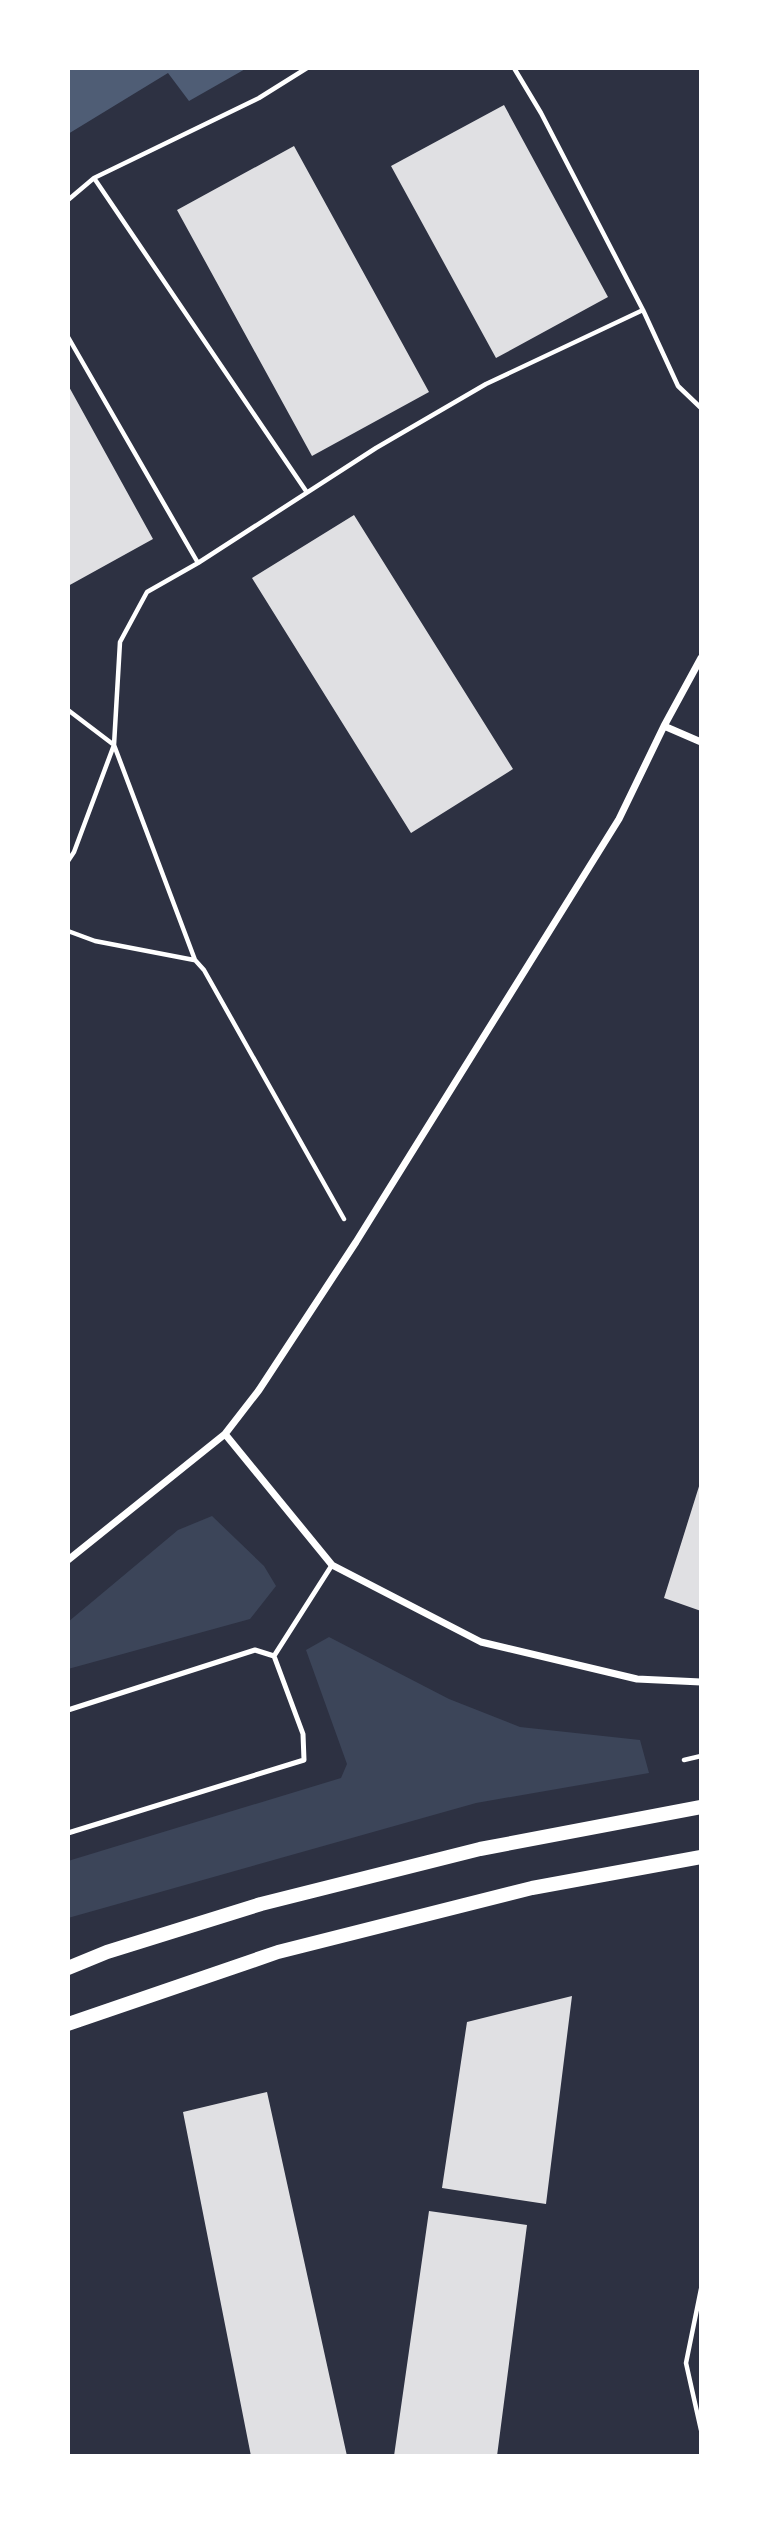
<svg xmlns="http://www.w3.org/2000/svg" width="769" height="2524" font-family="Inter,sans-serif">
<rect width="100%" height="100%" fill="#2d3142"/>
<path fill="#3c4559" d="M212,1516l52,50 12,20 -26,33 -182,50v-47l110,-92z
M329,1637l120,62 71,28 120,13 9,33 -173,30 -408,115v-57l273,-83 6,-14 -41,-114z"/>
<path fill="#4f5d75" d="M68,68h179l-58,33 -21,-28 -100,61z"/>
<path fill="#e0e0e3" d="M504,105l104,192 -112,61 -105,-192z
M294,146l135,246 -117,64 -135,-246z
M68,385l85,154 -85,47z
M354,515l159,254 -102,64 -159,-255z
M701,1480v131l-37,-13z
M572,1996l-26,208 -104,-16 25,-166z
M267,2092l80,364h-96l-68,-344z
M429,2211l98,14 -30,231h-103z"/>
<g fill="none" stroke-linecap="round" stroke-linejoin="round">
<path stroke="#fff" stroke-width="4.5" d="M514,68l27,45 102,197 35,76 23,22
M94,178l212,313
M68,200l26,-22 165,-80 48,-30
M68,337l130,226
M68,710l46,35 81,215 9,10 140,249
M68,861l6,-9 40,-107 6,-103 27,-50 51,-29 178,-115 110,-64 157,-74
M68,931l27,10 99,19
M684,1760l17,-4
M701,2289l-15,74 15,67"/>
<path stroke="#fff" stroke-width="5" d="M274,1656l58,-91
M68,1710l187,-60 19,6 29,78 1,26 -236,73"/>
<path stroke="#fff" stroke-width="7" d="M664,726l37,16
M225,1434l107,131 149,77 156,37 64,3
M68,1560l157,-126 34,-44 97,-148 263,-423 45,-93 37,-68"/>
<path stroke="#fff" stroke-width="14" d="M68,1968l39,-16 154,-48 219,-55 221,-42
M68,2024l210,-72 254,-64 169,-31"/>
</g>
<rect width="769" height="2524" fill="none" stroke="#ffffff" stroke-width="140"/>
</svg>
